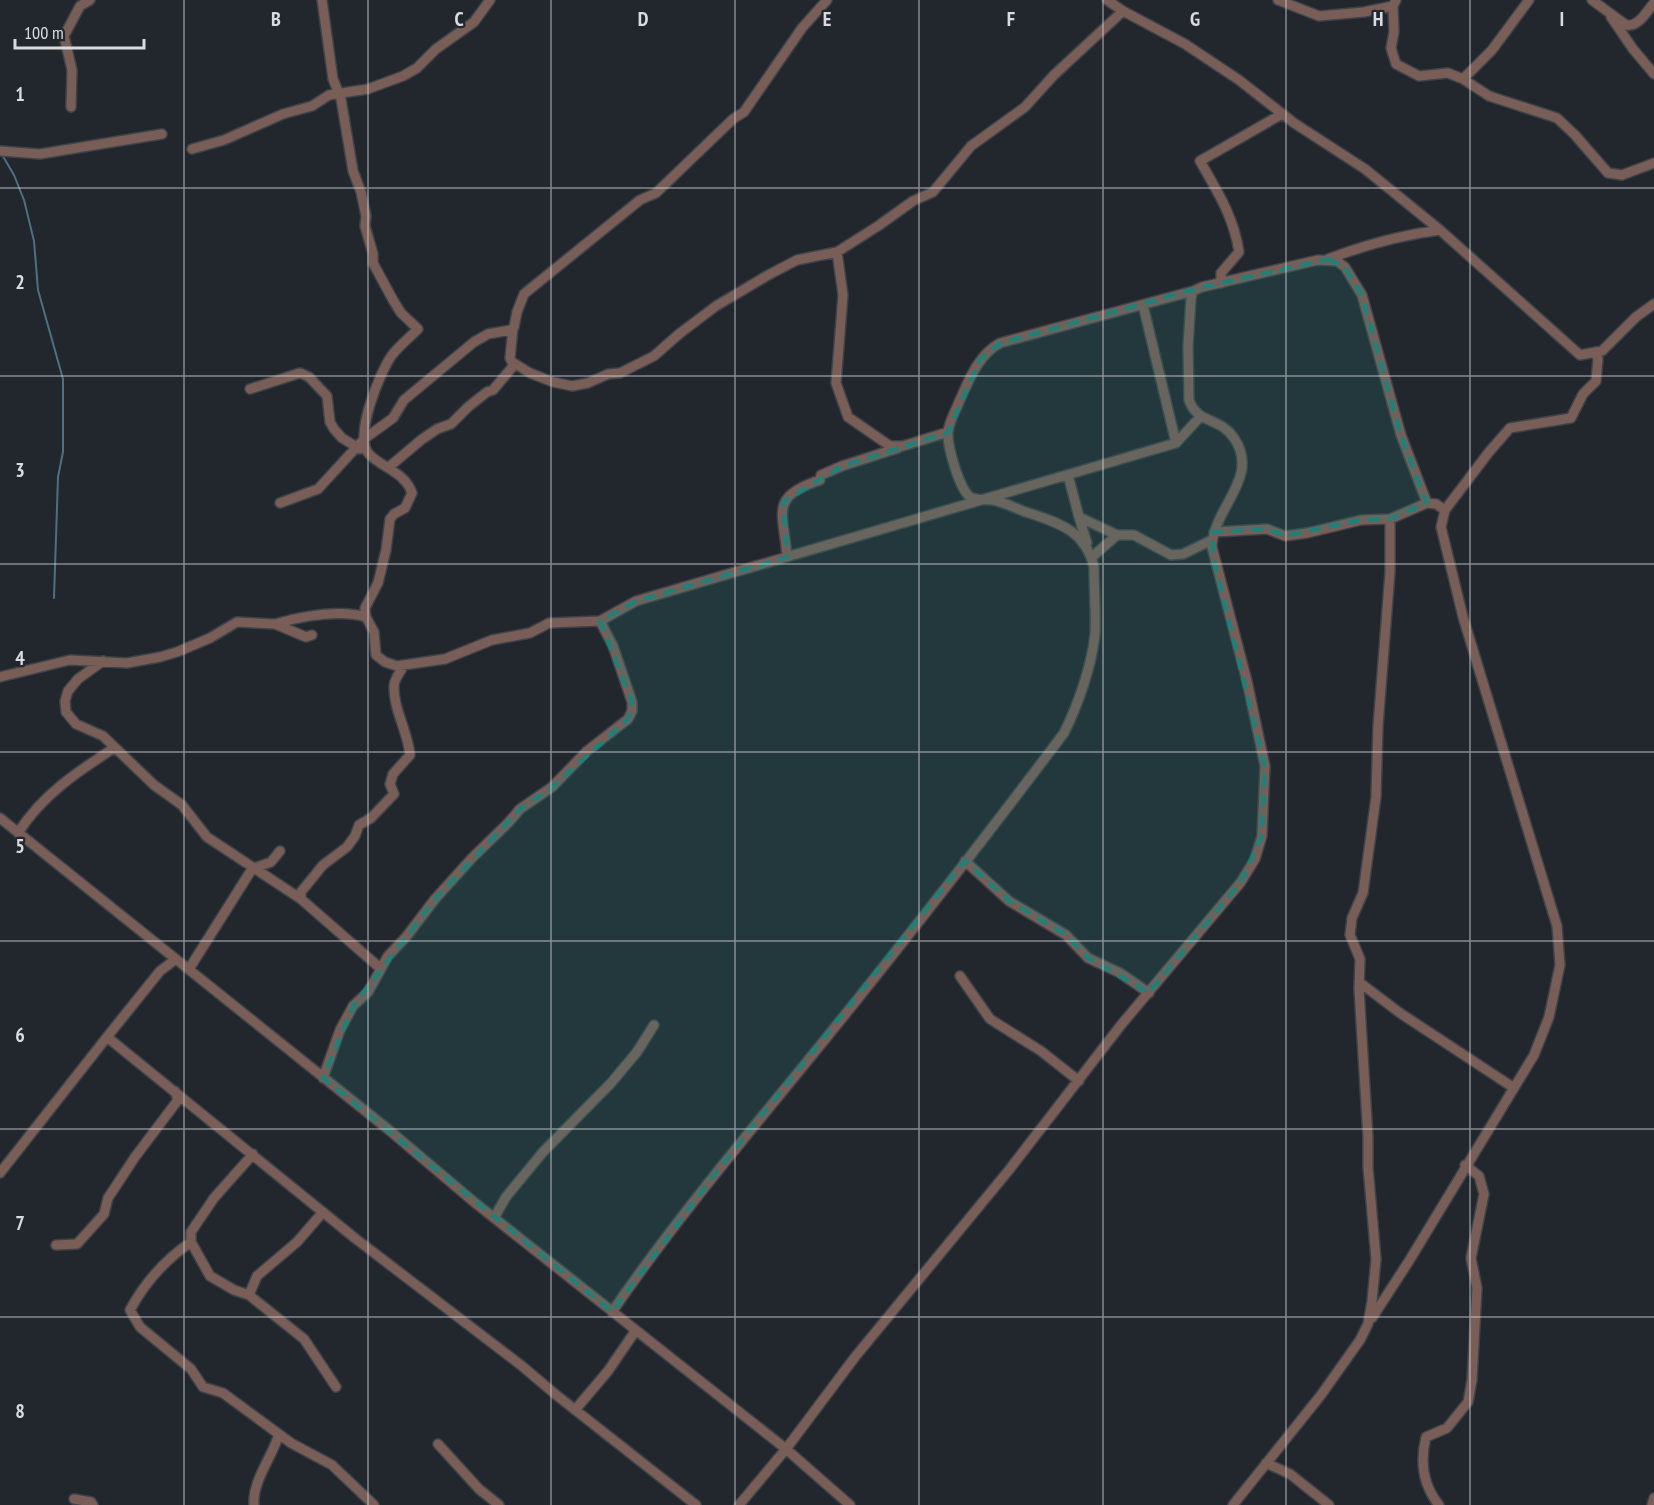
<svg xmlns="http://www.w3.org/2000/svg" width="1654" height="1505" font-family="'PT Sans Narrow',sans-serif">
<rect width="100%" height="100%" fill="#22262d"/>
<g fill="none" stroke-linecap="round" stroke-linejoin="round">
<path stroke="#4c7183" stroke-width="2" d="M1,153l13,22 10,25 10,41 4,49 25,89v73l-5,25 -4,121"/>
<defs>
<path id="minor" d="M322,0l11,79 8,20 12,72 8,21 5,24 -1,10 8,28v9l20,37 8,13 17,16c-9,9 -19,17 -26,26 -12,17 -39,82 -23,99 13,14 36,18 43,39l-7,15 -11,6 -4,5 -4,31 -8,33 -13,25 1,9 8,15 2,23 9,7 12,4 48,-7 47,-19 38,-7 19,-10 51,-2 36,-20 540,-158 -33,-138
M1107,0l16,11 62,33 54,36 55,43 71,46 75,61 140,125 22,-4 34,-34 18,-13
M1278,0l41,16 45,-4 29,-6
M1396,0l-3,6 1,26 -3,16 5,16 23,12 29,-3 15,6 26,17 68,22 18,17 33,38 14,2 32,-12
M1592,0l34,25c13,2 20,-13 28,-22
M1611,17l22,32 21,25
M1463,79l29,-29 37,-50
M71,107l1,-37 -8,-34 16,-30 10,-6
M192,149l32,-9 59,-26 29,-8 17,-11 39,-6 35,-13 14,-8 19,-19 38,-27 16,-22
M0,151l40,3 122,-20
M837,252l6,43 -7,88 12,34 42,29h13l45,-14
M1328,259c37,-14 73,-24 112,-29
M1221,283v-10l18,-21c-5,-35 -22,-61 -39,-91l82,-47
M513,328l-3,30 2,4 18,11 23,9 19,4 16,-3 20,-9 12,-1 34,-17 25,-22 37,-28 54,-32 27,-14 40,-8 41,-26 35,-25 20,-9 38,-46 54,-39 29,-32 69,-64
M250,389l50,-16 9,4 18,19 3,26 4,7 8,9 18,11
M1176,443l25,-27
M389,467l32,-27 16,-11 14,-5 17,-17 19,-15 6,-2 22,-26
M1068,475l11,42 38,18h17l37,20 12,-1 29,-14
M280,503l38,-14 46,-50 29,-21 11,-18 70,-58 14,-8 23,-4 3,-3 3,-15 7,-18 116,-94 16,-7 77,-74 11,-7 58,-84 25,-28
M1445,510l44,-58 21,-24 61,-10 12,-24 13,-13 2,-22 -3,-7
M1079,517l8,26
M1214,532l53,-3 18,7 22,-3 54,-13 29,-1
M787,557c-3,-44 -19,-60 33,-77l1,-5 21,-9 56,-18
M1092,557l25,-22
M275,624c28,-8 62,-15 91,-7
M103,661l-25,18 -10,12 -3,10 1,11 10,12 27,12 51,49 28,20 25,32 94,62 79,69
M0,677l70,-17 57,3 33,-6 17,-5 33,-14 27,-16 38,2 31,13 6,-2
M0,818l389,312 85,72 312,247 64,56
M18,833c24,-38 59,-61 96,-85
M965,861l44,40 57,34 22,23 32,15 29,20
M301,899v-7l22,-27 24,-18 8,-11 4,-11 12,-7 23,-24 -4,-10 3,-10 17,-19c-2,-23 -17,-47 -16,-69 0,-7 7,-15 10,-21
M176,959l-16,12 -53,66 249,202 166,127 33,28 141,111
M189,969l63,-100 19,-7 9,-11
M960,976l30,43 51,32 38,30
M1359,982l41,31 114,75
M323,1078l17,-48 13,-24 15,-14 20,-36 18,-19 29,-38 37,-41 36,-35 12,-14 32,-22 35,-36 41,-32 4,-8v-9l-19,-56 -13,-25
M253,1154l-39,44 -23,34v10l19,34 24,14 15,5 55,44 32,48
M0,1173l107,-136
M494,1218l12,-21 37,-45 68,-69 26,-31 17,-27
M191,1242c-26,18 -46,40 -61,68l10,17 51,42 12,18 20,6 68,50 41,22 42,40
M56,1245l21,-1 27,-30 4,-16 27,-41 43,-57 -3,-9
M249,1295l8,-19 40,-34 26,-30
M612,1312c66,-96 142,-185 215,-275 81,-100 160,-202 237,-304 14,-28 28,-68 31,-99 1,-22 -1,-45 -1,-67 -9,-38 -38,-45 -71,-56 -10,-4 -20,-9 -30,-11 -7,-1 -16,1 -23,-3 -11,-9 -23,-51 -22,-65 1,-10 7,-20 11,-30 10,-22 19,-47 41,-59l193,-52
M1372,1318l37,-57 125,-206 15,-38 11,-52 -3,-39 -94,-309 -22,-90 4,-17 -9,-6 -9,-1
M575,1410l33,-39 28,-41
M438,1444l41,45 20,16
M1266,1463l24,11 39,31
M74,1499l17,3 2,3
M254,1505c-2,-24 19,-49 25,-71
M739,1505l47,-56 69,-92 154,-187 112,-145 120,-143 14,-23 7,-23 3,-70 -18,-85 -35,-134c1,-40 49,-69 22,-109 -14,-21 -37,-14 -45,-38l-1,-54 3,-48 2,-7 9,-4 116,-27 19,1 8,6 17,28 39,140 26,68 -37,16v53l-12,154 -2,71 -13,96 -11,25 -2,17 10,24 -1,30 9,148v30l8,92 -4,42 -4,23 -8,16 -39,55 -88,110
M1439,1505c-16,-20 -19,-44 -13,-68l21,-9 21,-26 4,-22 5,-92 -6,-30 13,-64 -5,-18 -14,-11
M1652,1505l2,-7"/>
</defs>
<use href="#minor" stroke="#3f4349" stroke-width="12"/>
<use href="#minor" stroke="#795e57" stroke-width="9"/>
</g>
<path fill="#238079" fill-opacity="0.2" stroke="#238079" stroke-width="4.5" stroke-dasharray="12 8" stroke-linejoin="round" d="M1328,259l17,8 17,28 39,140 26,68 -37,16 -29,1 -76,16 -18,-7 -55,3 2,28 51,206 -3,70 -21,46 -92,111 -61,-35 -22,-23 -57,-34 -44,-40 -250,313 -103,138 -289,-234 30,-72 82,-107 85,-90 32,-22 76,-68 4,-17 -32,-81 36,-20 151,-44 -4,-55 59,-36 106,-34 32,-73 20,-16 202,-56z"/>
<path fill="none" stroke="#d8dbdf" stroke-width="1.5" stroke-opacity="0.55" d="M184,0v1505M368,0v1505M551,0v1505M735,0v1505M919,0v1505M1103,0v1505M1286,0v1505M1470,0v1505M0,188h1654M0,376h1654M0,564h1654M0,752h1654M0,941h1654M0,1129h1654M0,1317h1654"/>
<g font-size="20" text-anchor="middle" font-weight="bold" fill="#d8dbdf" stroke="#22262d" stroke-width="4.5" stroke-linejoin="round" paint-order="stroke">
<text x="276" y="26">B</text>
<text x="459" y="26">C</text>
<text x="643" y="26">D</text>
<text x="827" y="26">E</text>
<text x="1011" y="26">F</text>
<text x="1195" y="26">G</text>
<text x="1378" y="26">H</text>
<text x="1562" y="26">I</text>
<text x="20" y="101">1</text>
<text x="20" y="289">2</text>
<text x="20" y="477">3</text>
<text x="20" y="665">4</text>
<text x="20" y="853">5</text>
<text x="20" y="1042">6</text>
<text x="20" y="1230">7</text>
<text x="20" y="1418">8</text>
</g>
<path d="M15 39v9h129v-9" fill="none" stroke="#d8dbdf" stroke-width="3"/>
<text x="24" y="39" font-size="18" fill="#d8dbdf" stroke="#22262d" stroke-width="4.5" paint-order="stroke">100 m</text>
</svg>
